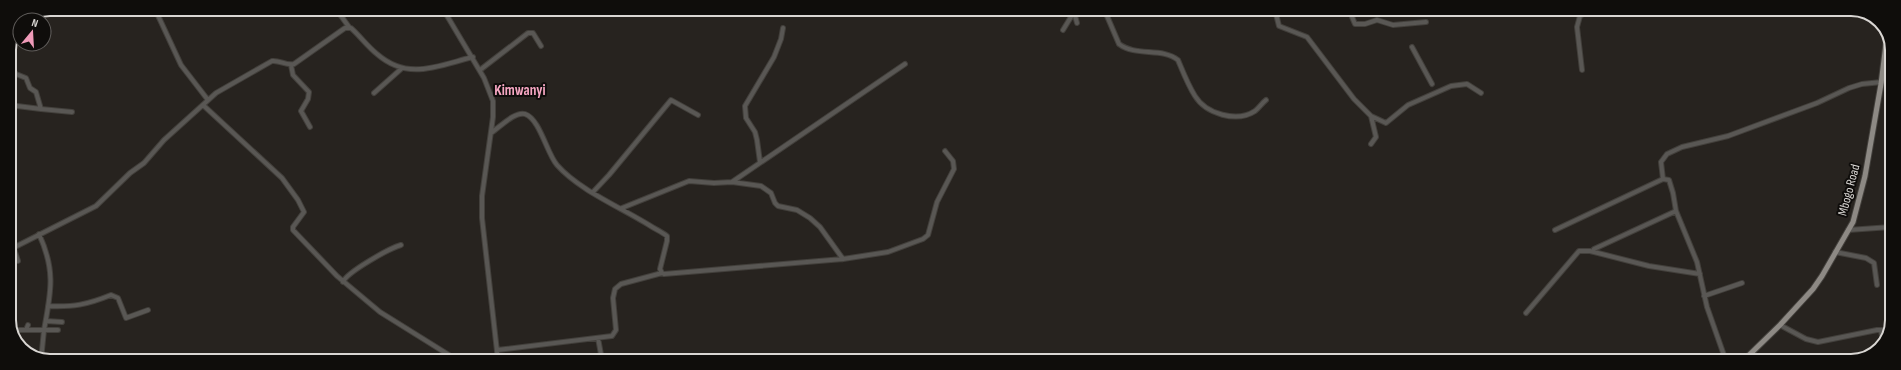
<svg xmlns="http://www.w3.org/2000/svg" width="1901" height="370" font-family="'Sofia Sans Condensed',sans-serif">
<rect width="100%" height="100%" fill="#27231f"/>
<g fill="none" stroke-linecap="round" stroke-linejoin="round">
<defs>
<path id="minor" d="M155,9l26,56 27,35
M336,9l13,18
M443,9l41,69 9,23v16l-11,79v22l16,142
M1104,9l15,35c17,13 43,3 59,16 5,12 10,25 17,36 11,18 42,27 60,15 4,-3 7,-8 11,-11
M1275,10l4,16 28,11 47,62 17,17 5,21 -5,7
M1353,10l-1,7 3,7h10l12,-4 16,5 33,-3
M1074,12l3,11
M1063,30l11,-18
M1412,47l20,37
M291,65l2,10 16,17 -1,7 -7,12 9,16
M9,66l7,8 10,4 4,10 6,4 5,17 -32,-4
M480,70l48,-37h5l8,13
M1582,70l-5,-43 3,-11 10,-6
M374,93l27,-24
M203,105l79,73 16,22 6,12 -11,15v3l44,46 43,36 77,48
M41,109l31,3
M1371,116l15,7 22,-18 43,-19 16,-2 14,9
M491,133c9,-6 24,-22 34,-19 15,5 22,40 32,51 22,25 63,42 92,60 6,4 13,7 18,11v5l-7,28 2,4 2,1 179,-15 45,-7 35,-13 5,-4 9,-33 17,-33 -1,-8 -8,-10
M760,162l-3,-22 -2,-8 -9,-14 -1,-12 29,-49 7,-18 2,-11
M1663,179l-2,-17 6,-8 15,-7 46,-11 89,-33 32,-15 13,-4 20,-2
M732,182l173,-118
M593,192l16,-17 62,-75 27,15
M622,208l67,-27 25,2 18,-1 29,4 10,7 4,10 3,3 19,4 13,8 10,9 23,32
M1555,230l108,-51 6,1 4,13 3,18 21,51 10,45 19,54
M1848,230l43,-3
M9,234l9,27
M1594,249l82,-38
M9,250l87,-44 34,-33 14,-10 20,-23 52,-47 56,-32c8,-1 14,5 22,3l51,-36h6c9,8 16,18 26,26 31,27 60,12 96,3
M1835,252l31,6 8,5 3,22
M343,282c4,-10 47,-34 58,-37
M1704,296l38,-13
M48,306c26,1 38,-1 63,-11l7,3 8,20 22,-8
M1526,313l53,-62h11l59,15 51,8
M46,321l16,1
M1780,325l26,14 12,3 59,-12h4l2,12
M11,330h15l2,-5
M26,330h18c7,-38 12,-59 -5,-96
M1881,330h9
M598,338l4,22
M497,350l115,-14 4,-6 -3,-32 2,-9 6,-5 41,-11
M41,360l3,-30h14
M123,360h13"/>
<path id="major" d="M1743,361l37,-36 33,-36 9,-13 31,-54 12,-46 16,-92 6,-48"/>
</defs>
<use href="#minor" stroke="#43403c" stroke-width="6"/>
<use href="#major" stroke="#43403c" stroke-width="7"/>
<use href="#minor" stroke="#595754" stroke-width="4"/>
<use href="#major" stroke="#8d8984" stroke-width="5"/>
</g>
<g text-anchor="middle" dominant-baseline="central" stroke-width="4" stroke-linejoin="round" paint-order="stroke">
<g font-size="13" fill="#d9d6d3" stroke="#0f0d0b">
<text transform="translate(1849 190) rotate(-75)">Mbogo Road</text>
</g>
<g font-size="15" font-weight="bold" fill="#f7a7c3" stroke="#0f0d0b">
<text x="520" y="90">Kimwanyi</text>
</g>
</g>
<path d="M0 0H1901V370H0ZM50 16H1851A34 34 0 0 1 1885 50V320A34 34 0 0 1 1851 354H50A34 34 0 0 1 16 320V50A34 34 0 0 1 50 16Z" fill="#0f0d0b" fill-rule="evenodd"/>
<path fill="none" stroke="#d9d6d3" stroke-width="2" d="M50 16H1851A34 34 0 0 1 1885 50V320A34 34 0 0 1 1851 354H50A34 34 0 0 1 16 320V50A34 34 0 0 1 50 16Z"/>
<g transform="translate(32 32) rotate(18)"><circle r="19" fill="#0f0d0b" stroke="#605d5b"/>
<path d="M0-3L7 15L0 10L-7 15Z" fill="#ef9ab8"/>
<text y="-6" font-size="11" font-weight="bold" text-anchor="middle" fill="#d9d6d3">N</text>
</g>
</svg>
